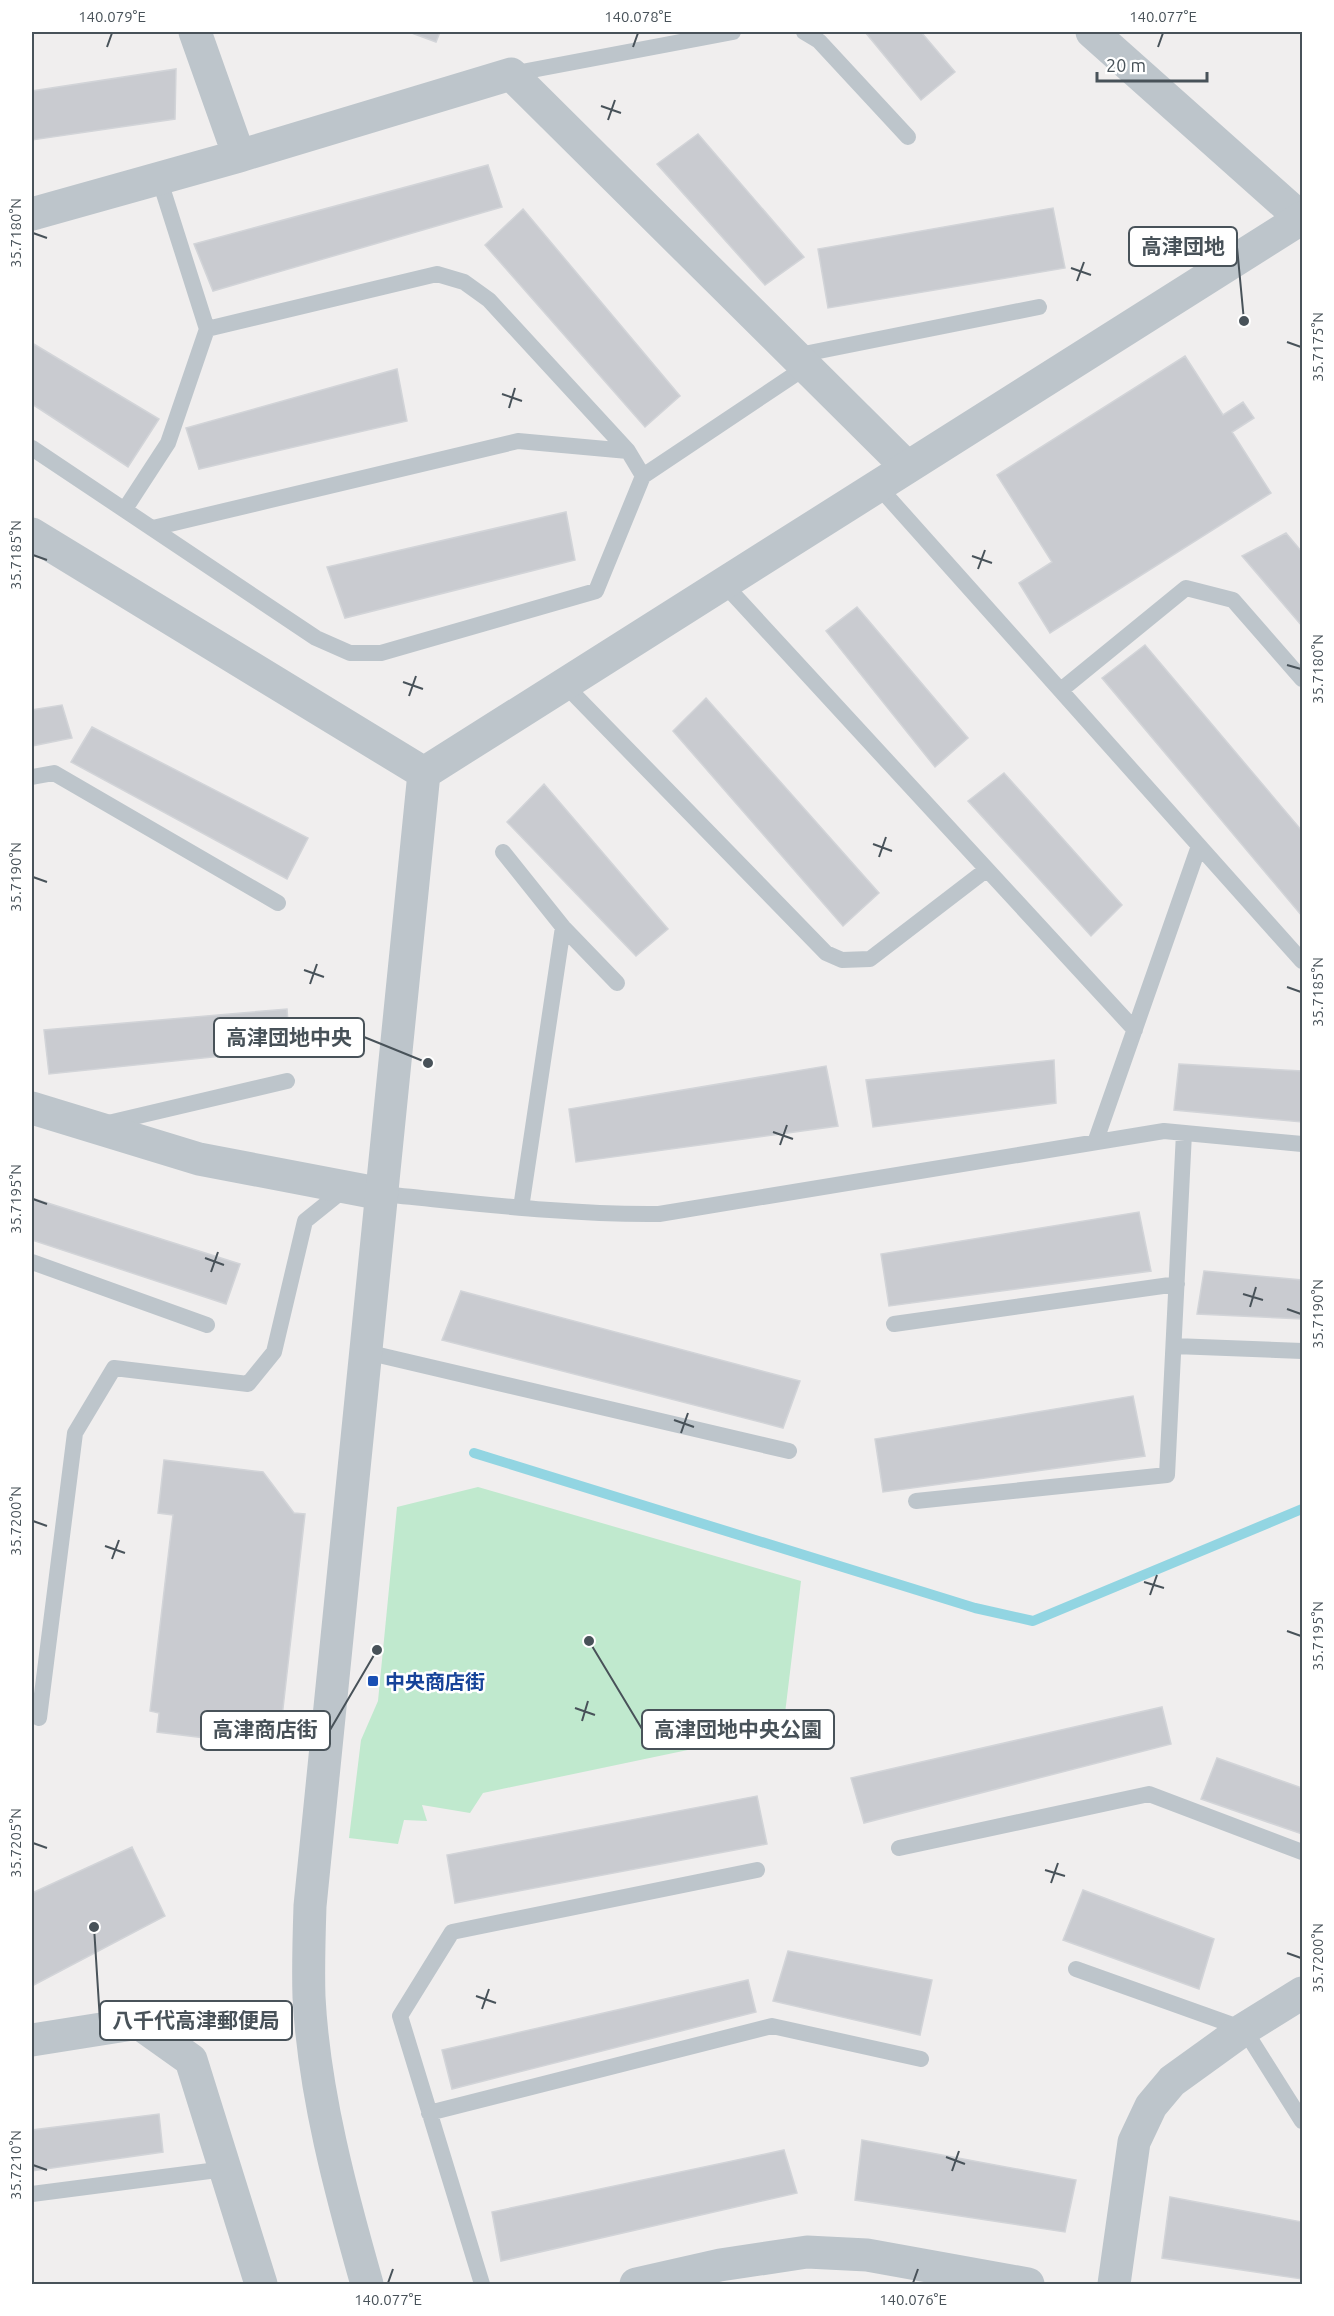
<svg xmlns="http://www.w3.org/2000/svg" width="1334" height="2316" font-family="Ubuntu,'Noto Sans JP',sans-serif">
<rect width="100%" height="100%" fill="#f0eeee"/>
<path fill="#c0e9ce" d="M478,1487l323,94 -18,149 -300,63 -13,20 -48,-8 5,16 -23,-1 -6,24 -49,-6 12,-98 17,-39 19,-194z"/>
<g fill="none" stroke-linecap="round" stroke-linejoin="round">
<path stroke="#92d5e2" stroke-width="10" d="M474,1453l501,155 58,13 269,-112"/>
</g>
<path fill="#c9cbd0" stroke="#d2d4d8" stroke-width="1.5" d="M409,32h31l-4,10z
M865,32h56l34,40 -34,28z
M176,69l-1,50 -143,21v-49z
M698,134l106,123 -39,28 -108,-121z
M488,165l14,42 -289,84 -19,-47z
M1053,208l12,60 -237,40 -10,-59z
M523,209l157,187 -35,31 -160,-182z
M32,343l127,76 -31,48 -96,-63z
M1185,356l38,59 20,-13 11,16 -22,14 39,61 -221,140 -31,-50 33,-21 -55,-87z
M397,369l10,52 -208,48 -13,-41z
M566,512l9,48 -230,58 -18,-51z
M1286,533l16,19v74l-60,-70z
M857,607l111,131 -33,29 -109,-136z
M1145,645l157,186v85l-200,-238z
M706,698l173,195 -36,33 -170,-195z
M62,705l10,33 -40,8v-36z
M92,727l216,111 -21,41 -216,-117z
M1004,773l118,132 -31,31 -123,-135z
M544,784l124,145 -32,27 -129,-134z
M287,1009l3,40 -241,25 -5,-44z
M1054,1060l2,43 -183,24 -7,-47z
M1179,1064l123,7v51l-128,-12z
M826,1066l12,60 -262,36 -7,-53z
M32,1198l208,66 -14,40 -194,-64z
M1139,1212l12,59 -262,35 -8,-52z
M1204,1271l98,9v39l-105,-5z
M461,1291l339,90 -17,47 -341,-88z
M1133,1396l12,60 -262,36 -8,-53z
M164,1460l99,12 31,41 11,1 -24,212 -16,-1 -2,20 -106,-13 2,-19 -9,-2 23,-196 -15,-2z
M1162,1707l9,37 -307,79 -13,-45z
M1217,1758l85,30v46l-101,-35z
M757,1796l10,48 -312,59 -8,-48z
M132,1847l33,69 -133,70v-93z
M1083,1890l131,49 -15,50 -136,-49z
M788,1951l144,29 -12,55 -147,-34z
M748,1980l8,32 -304,77 -10,-39z
M159,2114l4,38 -131,19v-41z
M862,2140l214,40 -11,52 -210,-32z
M784,2150l13,43 -296,68 -9,-49z
M1170,2197l132,25v57l-140,-21z"/>
<g fill="none" stroke-linecap="round" stroke-linejoin="round">
<path stroke="#bdc5cb" stroke-width="16" d="M804,32l15,9 89,96
M511,74l222,-42
M159,178l48,151
M794,356l245,-49
M32,448l284,190 34,15h31l215,-62 47,-115 163,-109
M878,486l424,475
M125,509l43,-66 39,-114 230,-55 27,8 25,18 139,151 15,25
M153,528l365,-87 110,10
M724,584l411,446
M565,685l261,268 16,7 28,-1 116,-89
M1061,690l125,-102 47,12 69,79
M32,777l22,-4 224,130
M503,852l60,75 54,56
M104,1124l183,-43
M1096,1140l103,-294
M382,1194c92,9 184,21 277,20l505,-83 138,13
M521,1208l42,-281
M32,1262l175,63
M894,1324l283,-40
M1174,1346l128,5
M366,1352l423,99
M916,1501l251,-26 17,-342
M39,1718l36,-285 39,-65 134,16 26,-32 31,-131 41,-33
M899,1848l250,-54 153,58
M1076,1969l168,60 58,92
M429,2113l343,-87 149,33
M32,2194l193,-25
M482,2284l-82,-268 52,-84 305,-62"/>
<path stroke="#bdc5cb" stroke-width="33" d="M195,32l44,124
M1092,32l210,187
M32,214l207,-58 272,-82 396,393
M32,1108l167,51 183,35
M32,2040l107,-17 52,37 70,224
M636,2284l84,-19 87,-13 60,3 161,29
M1114,2284l20,-142 17,-36 21,-25 72,-52 58,-36"/>
<path stroke="#bdc5cb" stroke-width="33" d="M32,534l392,239
M424,773l878,-555
M367,2284c-26,-91 -53,-191 -58,-287 -1,-30 0,-61 1,-91l114,-1133"/>
</g>
<path fill="none" stroke="#485259" stroke-width="2" d="M107,47l5,-14M633,47l5,-14M1158,47l5,-14M601,106l20,7M608,120l7,-20M33,233l14,5M1071,268l20,7M1077,281l7,-19M1287,342l14,5M502,394l20,7M509,408l6,-20M33,555l14,5M972,556l20,7M978,569l7,-19M1287,665l14,4M403,682l20,7M409,696l7,-20M873,844l19,7M879,857l7,-20M33,877l14,5M304,970l20,7M310,984l7,-20M1287,987l14,5M773,1132l20,7M780,1145l7,-20M33,1199l14,5M205,1258l19,7M211,1272l7,-20M1243,1294l20,6M1250,1307l6,-20M1287,1309l14,5M674,1420l20,7M681,1433l7,-20M33,1521l14,5M105,1546l20,7M112,1559l7,-19M1144,1582l20,6M1150,1595l7,-20M1287,1631l14,5M575,1708l20,7M582,1721l6,-20M33,1843l14,5M1045,1870l20,6M1051,1883l7,-20M1287,1953l14,5M476,1996l20,7M482,2009l7,-20M946,2157l19,7M33,2165l14,5M952,2171l7,-20M388,2283l5,-14M913,2283l5,-14"/>
<rect fill="#1a4fb4" stroke="#fff" stroke-width="2" x="367" y="1675" width="12" height="12" rx="3"/>
<g text-anchor="middle" dominant-baseline="central" stroke-width="5" stroke-linejoin="round" paint-order="stroke">
<g font-size="20" font-weight="bold" fill="#164399" stroke="#fff" text-anchor="start">
<text x="385" y="1681">中央商店街</text>
</g>
</g>
<path fill="none" stroke="#485259" stroke-width="2" d="M1244 321L1237 247M428 1063L364 1037M589 1641L642 1729M377 1650L330 1730M94 1927L100 2021"/>
<g fill="#485259" stroke="#fff" stroke-width="2">
<circle cx="1244" cy="321" r="6"/>
<circle cx="428" cy="1063" r="6"/>
<circle cx="589" cy="1641" r="6"/>
<circle cx="377" cy="1650" r="6"/>
<circle cx="94" cy="1927" r="6"/>
</g>
<g fill="#fff" stroke="#485259" stroke-width="2">
<rect x="1129" y="227" width="108" height="39" rx="6"/>
<rect x="214" y="1018" width="150" height="39" rx="6"/>
<rect x="642" y="1710" width="192" height="39" rx="6"/>
<rect x="201" y="1711" width="129" height="39" rx="6"/>
<rect x="100" y="2001" width="192" height="39" rx="6"/>
</g>
<g font-size="21" text-anchor="middle" font-weight="bold" fill="#485259">
<text x="1183" y="254">高津団地</text>
<text x="289" y="1045">高津団地中央</text>
<text x="738" y="1737">高津団地中央公園</text>
<text x="265" y="1737">高津商店街</text>
<text x="196" y="2028">八千代高津郵便局</text>
</g>
<rect width="1334" height="2316" fill="none" stroke="#ffffff" stroke-width="66"/>
<path d="M1097 72v9h110v-9" fill="none" stroke="#485259" stroke-width="3"/>
<text x="1106" y="72" font-size="18" fill="#485259" stroke="#ffffff" stroke-width="4.5" paint-order="stroke">20 m</text>
<rect x="33" y="33" width="1268" height="2250" fill="none" stroke="#485259" stroke-width="2"/>
<g font-size="15" text-anchor="middle" fill="#485259">
<text x="112" y="22">140.079°E</text>
<text x="638" y="22">140.078°E</text>
<text x="1163" y="22">140.077°E</text>
<text transform="translate(16 233) rotate(-90)" y="5">35.7180°N</text>
<text transform="translate(1318 347) rotate(-90)" y="5">35.7175°N</text>
<text transform="translate(16 555) rotate(-90)" y="5">35.7185°N</text>
<text transform="translate(1318 669) rotate(-90)" y="5">35.7180°N</text>
<text transform="translate(16 877) rotate(-90)" y="5">35.7190°N</text>
<text transform="translate(1318 992) rotate(-90)" y="5">35.7185°N</text>
<text transform="translate(16 1199) rotate(-90)" y="5">35.7195°N</text>
<text transform="translate(1318 1314) rotate(-90)" y="5">35.7190°N</text>
<text transform="translate(16 1521) rotate(-90)" y="5">35.7200°N</text>
<text transform="translate(1318 1636) rotate(-90)" y="5">35.7195°N</text>
<text transform="translate(16 1843) rotate(-90)" y="5">35.7205°N</text>
<text transform="translate(1318 1958) rotate(-90)" y="5">35.7200°N</text>
<text transform="translate(16 2165) rotate(-90)" y="5">35.7210°N</text>
<text x="388" y="2305">140.077°E</text>
<text x="913" y="2305">140.076°E</text>
</g>
</svg>
